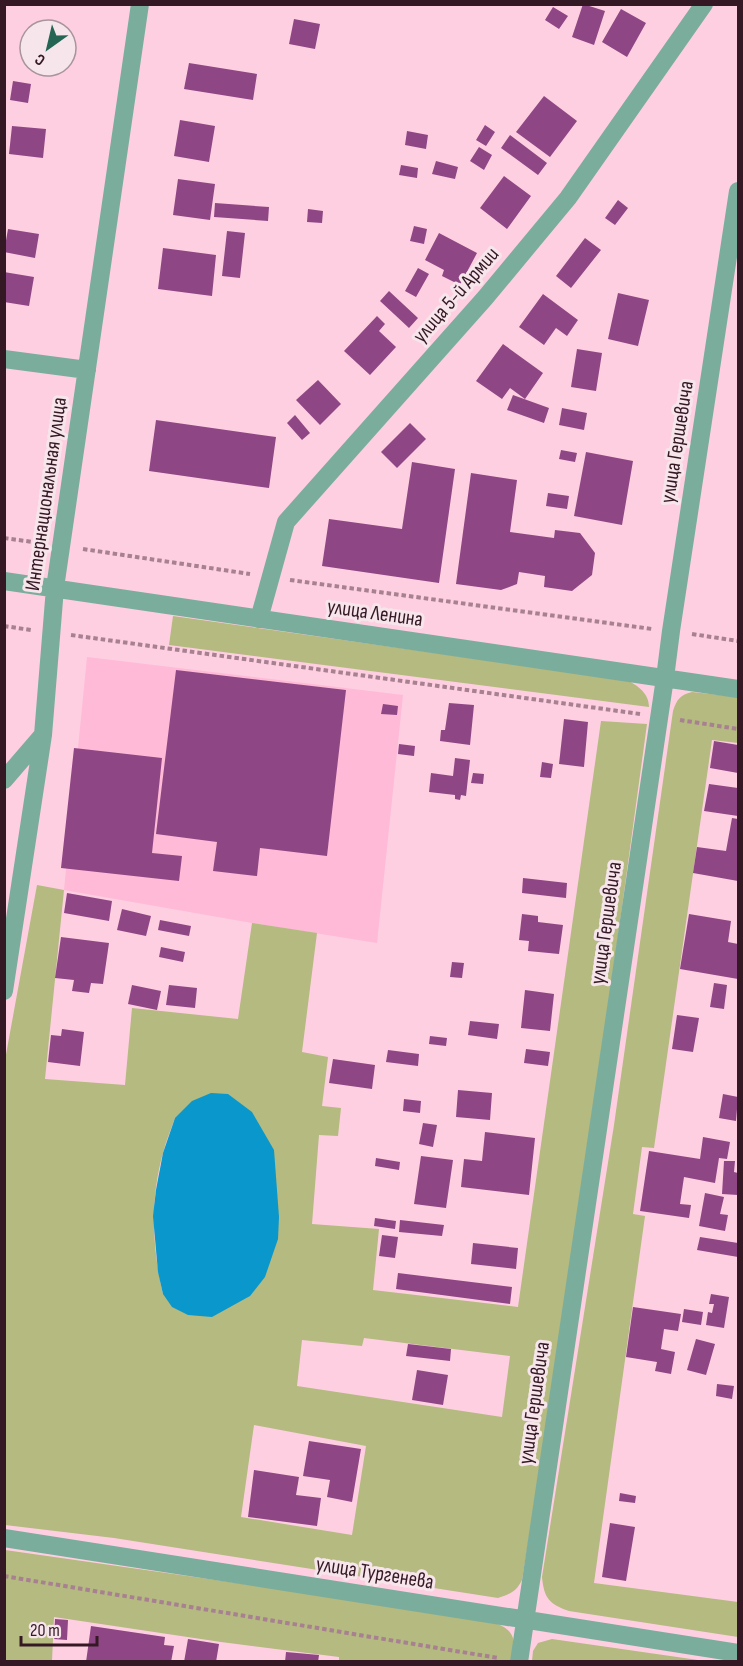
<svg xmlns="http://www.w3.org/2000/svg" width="743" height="1666" font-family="'Sofia Sans Condensed',sans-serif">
<rect width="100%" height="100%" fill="#fecfe1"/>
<path fill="#febad6" d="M87,657l316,38 -26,248 -125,-20 -188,-33z"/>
<path fill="#b4ba80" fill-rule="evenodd" d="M173,616l454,64c11,6 22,13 22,27l-480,-62z
M692,692l46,5v46l-26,-3 -58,408 -12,-1 -9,67 12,2 -51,367 144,19v35l-169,-26c-20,-7 -25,-13 -27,-34l72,-452 59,-414c4,-12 7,-16 19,-19z
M601,721l46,3 -80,586 -45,270c-6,12 -12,14 -24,18l-384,-60 -109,-13v-465l32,-175 27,5 -19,189 80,6 7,-77 106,11 14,-96 65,10 -15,119 26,5 -6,49 19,2 -3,28 -19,-1 -7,89 67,5 -6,61 145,17zM175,1118l-12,176c-11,-46 -13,-95 0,-141 3,-12 8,-24 12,-35zM364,1338l146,18 -8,61 -205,-31 5,-46 60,6zM254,1425l112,21 -14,89 -111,-18z
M5,1550l315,45 175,28c22,8 20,19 17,38h-173v-4l-118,-15 -167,-25 -2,44 -47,1z
M552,1639l153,22h-173l1,-10 5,-8z"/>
<path fill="#0997cc" d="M211,1093l17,1 24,18 22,38 5,67 -1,22 -13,38 -15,19 -38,21 -24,-2 -16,-8 -9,-13 -5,-22 -5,-56 3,-26 7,-37 12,-35 17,-17z"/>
<path fill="#8f4685" d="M583,4l22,7 -11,34 -22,-8z
M553,7l15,9 -9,13 -14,-9z
M621,9l25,14 -19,34 -25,-15z
M294,19l26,5 -5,25 -26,-5z
M189,63l68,11 -4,26 -69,-11z
M13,81l18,3 -3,19 -18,-3z
M544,96l33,25 -27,36 -34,-25z
M180,120l35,6 -6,36 -35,-6z
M485,125l10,7 -9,14 -10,-6z
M12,126l34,3 -3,29 -34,-4z
M407,131l21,4 -2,14 -21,-4z
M510,135l37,28 -9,12 -37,-27z
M479,147l13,8 -8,15 -14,-9z
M436,161l22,6 -3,12 -23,-5z
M401,165l17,3 -1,10 -18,-3z
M504,176l27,20 -24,33 -27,-21z
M178,179l37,5 -5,36 -37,-5z
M618,200l10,8 -13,17 -10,-7z
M215,203l54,4 -1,14 -54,-4z
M308,209l15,2 -1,12 -15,-1z
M414,226l13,3 -3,15 -14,-3z
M8,229l31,5 -4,24 -31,-6z
M227,231l18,2 -5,45 -18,-2z
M439,233l38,20 -17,32 -18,-9 2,-6 -19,-10z
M585,238l16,12 -30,38 -15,-12z
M163,248l53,7 -4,41 -54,-7z
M418,268l11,6 -13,23 -11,-6z
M4,272l30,5 -5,29 -25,-4z
M389,291l29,27 -9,10 -29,-27z
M618,293l31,7 -11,46 -30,-7z
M543,294l35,26 -11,16 -11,-8 -12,17 -25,-18z
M377,316l8,8 -6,7 17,16 -26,28 -26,-24z
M503,344l40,29 -18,26 -15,-11 -8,11 -26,-18z
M577,349l25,4 -6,38 -25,-4z
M318,380l23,24 -21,21 -24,-25z
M513,395l36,13 -5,15 -37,-13z
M562,408l25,5 -3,17 -25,-5z
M295,415l15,18 -8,7 -15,-17z
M156,420l120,17 -7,51 -120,-17z
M410,423l16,16 -29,29 -16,-16z
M561,450l16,3 -2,9 -16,-3z
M586,452l47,9 -11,64 -48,-9z
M412,462l43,7 -16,114 -117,-17 7,-47 73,10z
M471,473l46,7 -7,52 44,6 1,-8 25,3 15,20 -3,22 -20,16 -28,-4 1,-11 -26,-4 -2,12 -16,6 -45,-6z
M548,493l21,3 -2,13 -21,-3z
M176,670l170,20 -19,166 -67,-8 -3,28 -44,-5 4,-29 -61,-8z
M449,703l25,2 -4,40 -30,-4 1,-11h4z
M383,704l15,2 -1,9 -16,-1z
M564,719l24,3 -4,45 -25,-3z
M714,741l24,4v28l-28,-5z
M399,744l16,2 -1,10 -16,-2z
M74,748l88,10 -10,95 30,3 -3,25 -118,-13z
M455,758l15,2 -4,36 -5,-1 -1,5 -5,-1v-4l-26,-3 2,-19 22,3z
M542,762l11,2 -2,14 -11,-1z
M473,773l11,1 -1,10 -12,-1z
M709,784l29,4v28l-34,-5z
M732,818l6,1v62l-45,-8 4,-26 29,4z
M523,878l44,5 -1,15 -44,-5z
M67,893l45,8 -3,20 -45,-8z
M122,909l29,7 -5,20 -29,-6z
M522,914l16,2v6l25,3 -4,29 -31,-3 1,-10 -10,-1z
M689,914l42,7 -3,21 10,2v35l-58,-10z
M160,920l31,6 -2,10 -31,-6z
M61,937l48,6 -6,41 -12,-1 -2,10 -17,-2 2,-11 -19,-2z
M161,947l24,5 -2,10 -24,-5z
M452,962l12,1 -2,15 -12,-1z
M714,983l13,2 -3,24 -14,-2z
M132,985l29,6 -4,19 -29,-6z
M169,985l28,3 -2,20 -29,-3z
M525,990l29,4 -4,37 -29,-3z
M677,1015l22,3 -6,34 -21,-3z
M470,1021l29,3 -2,15 -29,-4z
M62,1029l22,3 -4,34 -32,-4 3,-27 10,1z
M430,1036l17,2 -1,8 -17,-2z
M526,1049l24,3 -2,14 -24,-3z
M388,1050l31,4 -1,12 -32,-4z
M333,1059l42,6 -3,24 -43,-6z
M458,1090l34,3 -2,27 -34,-3z
M723,1094l15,3 -2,24 -17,-3z
M404,1099l17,2 -1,12 -17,-2z
M423,1123l14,2 -4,22 -14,-3z
M485,1132l50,6 -6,57 -68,-8 3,-28 18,2z
M703,1137l27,5 -3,17 -8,-1 -4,25 -31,-6 -4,27 11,1 -2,13 -49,-7 9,-60 51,8z
M421,1156l32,4 -7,48 -32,-4z
M376,1158l24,4 -1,8 -24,-4z
M724,1161h11l-1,11 4,1v22l-16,-1z
M705,1193l19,4 -4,17 8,1 -3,16 -26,-5z
M375,1218l21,3 -1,8 -21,-3z
M400,1220l44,5 -2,11 -43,-4z
M382,1235l16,2 -3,21 -16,-2z
M700,1237l38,6v14l-41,-7z
M473,1243l45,5 -2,21 -45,-5z
M398,1273l114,14 -2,17 -114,-15z
M711,1294l18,3 -5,31 -18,-3 2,-13 4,1 2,-9h-5z
M633,1307l48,7 -3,17 -14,-2 -3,20 14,3 -4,22 -16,-3 2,-9 -31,-5z
M684,1309l19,3 -2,13 -19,-3z
M696,1339l19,5 -9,31 -19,-5z
M408,1344l43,5 -1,12 -44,-5z
M417,1370l31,5 -5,30 -31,-5z
M717,1384l17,2 -2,13 -16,-3z
M309,1441l52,8 -9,53 -25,-5 3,-17 -27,-4z
M254,1470l45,7 -3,18 25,3 -4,28 -69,-9z
M620,1493l16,3 -1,7 -16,-2z
M610,1523l25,4 -9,54 -24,-4z
M55,1619l13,1 -1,20 -13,-1z
M91,1626l74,11 -1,8 10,1 -3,16h-85z
M188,1639l31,5 -3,18h-32z
M286,1652l33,3 -1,7h-33z"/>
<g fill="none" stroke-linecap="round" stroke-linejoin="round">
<path stroke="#a88191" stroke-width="4" stroke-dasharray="4.5 3" stroke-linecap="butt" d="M4,538l36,5
M83,549l167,25
M290,580l362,49
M4,626l27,4
M692,634l46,7
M71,635l569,79
M680,720l58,9
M4,1576l494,82"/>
<path stroke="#7bad9d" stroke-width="18" d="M4,359l83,11
M4,581l734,108
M259,619l27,-97 199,-224 83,-100 136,-194
M4,780l38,-44
M4,991l39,-256 12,-147 85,-584
M4,1538l734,115
M519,1662l146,-984 6,-47 67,-440"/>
</g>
<g text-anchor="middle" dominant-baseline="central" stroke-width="6" stroke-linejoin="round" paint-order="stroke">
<g font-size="21" fill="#341824" stroke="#f6e6ec">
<text transform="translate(456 295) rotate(-49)">улица 5-й Армии</text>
<text transform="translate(677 442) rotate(-81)">улица Гершевича</text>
<text transform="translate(46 494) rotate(-82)">Интернациональная улица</text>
<text transform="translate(375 613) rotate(8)">улица Ленина</text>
<text transform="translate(606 923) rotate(-82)">улица Гершевича</text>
<text transform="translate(534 1403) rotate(-82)">улица Гершевича</text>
<text transform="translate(375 1573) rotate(9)">улица Тургенева</text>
</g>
</g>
<rect width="743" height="1666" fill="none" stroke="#341824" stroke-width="12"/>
<g transform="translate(48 48) rotate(214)"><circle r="28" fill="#f6e6ec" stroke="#a8949c" stroke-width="1.5"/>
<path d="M0-4.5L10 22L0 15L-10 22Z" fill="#246554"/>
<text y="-9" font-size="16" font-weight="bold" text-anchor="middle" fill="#341824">С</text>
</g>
<path d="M21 1636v9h76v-9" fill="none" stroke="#341824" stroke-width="3"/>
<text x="30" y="1636" font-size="18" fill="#341824" stroke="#f6e6ec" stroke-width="4.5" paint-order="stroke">20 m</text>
</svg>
